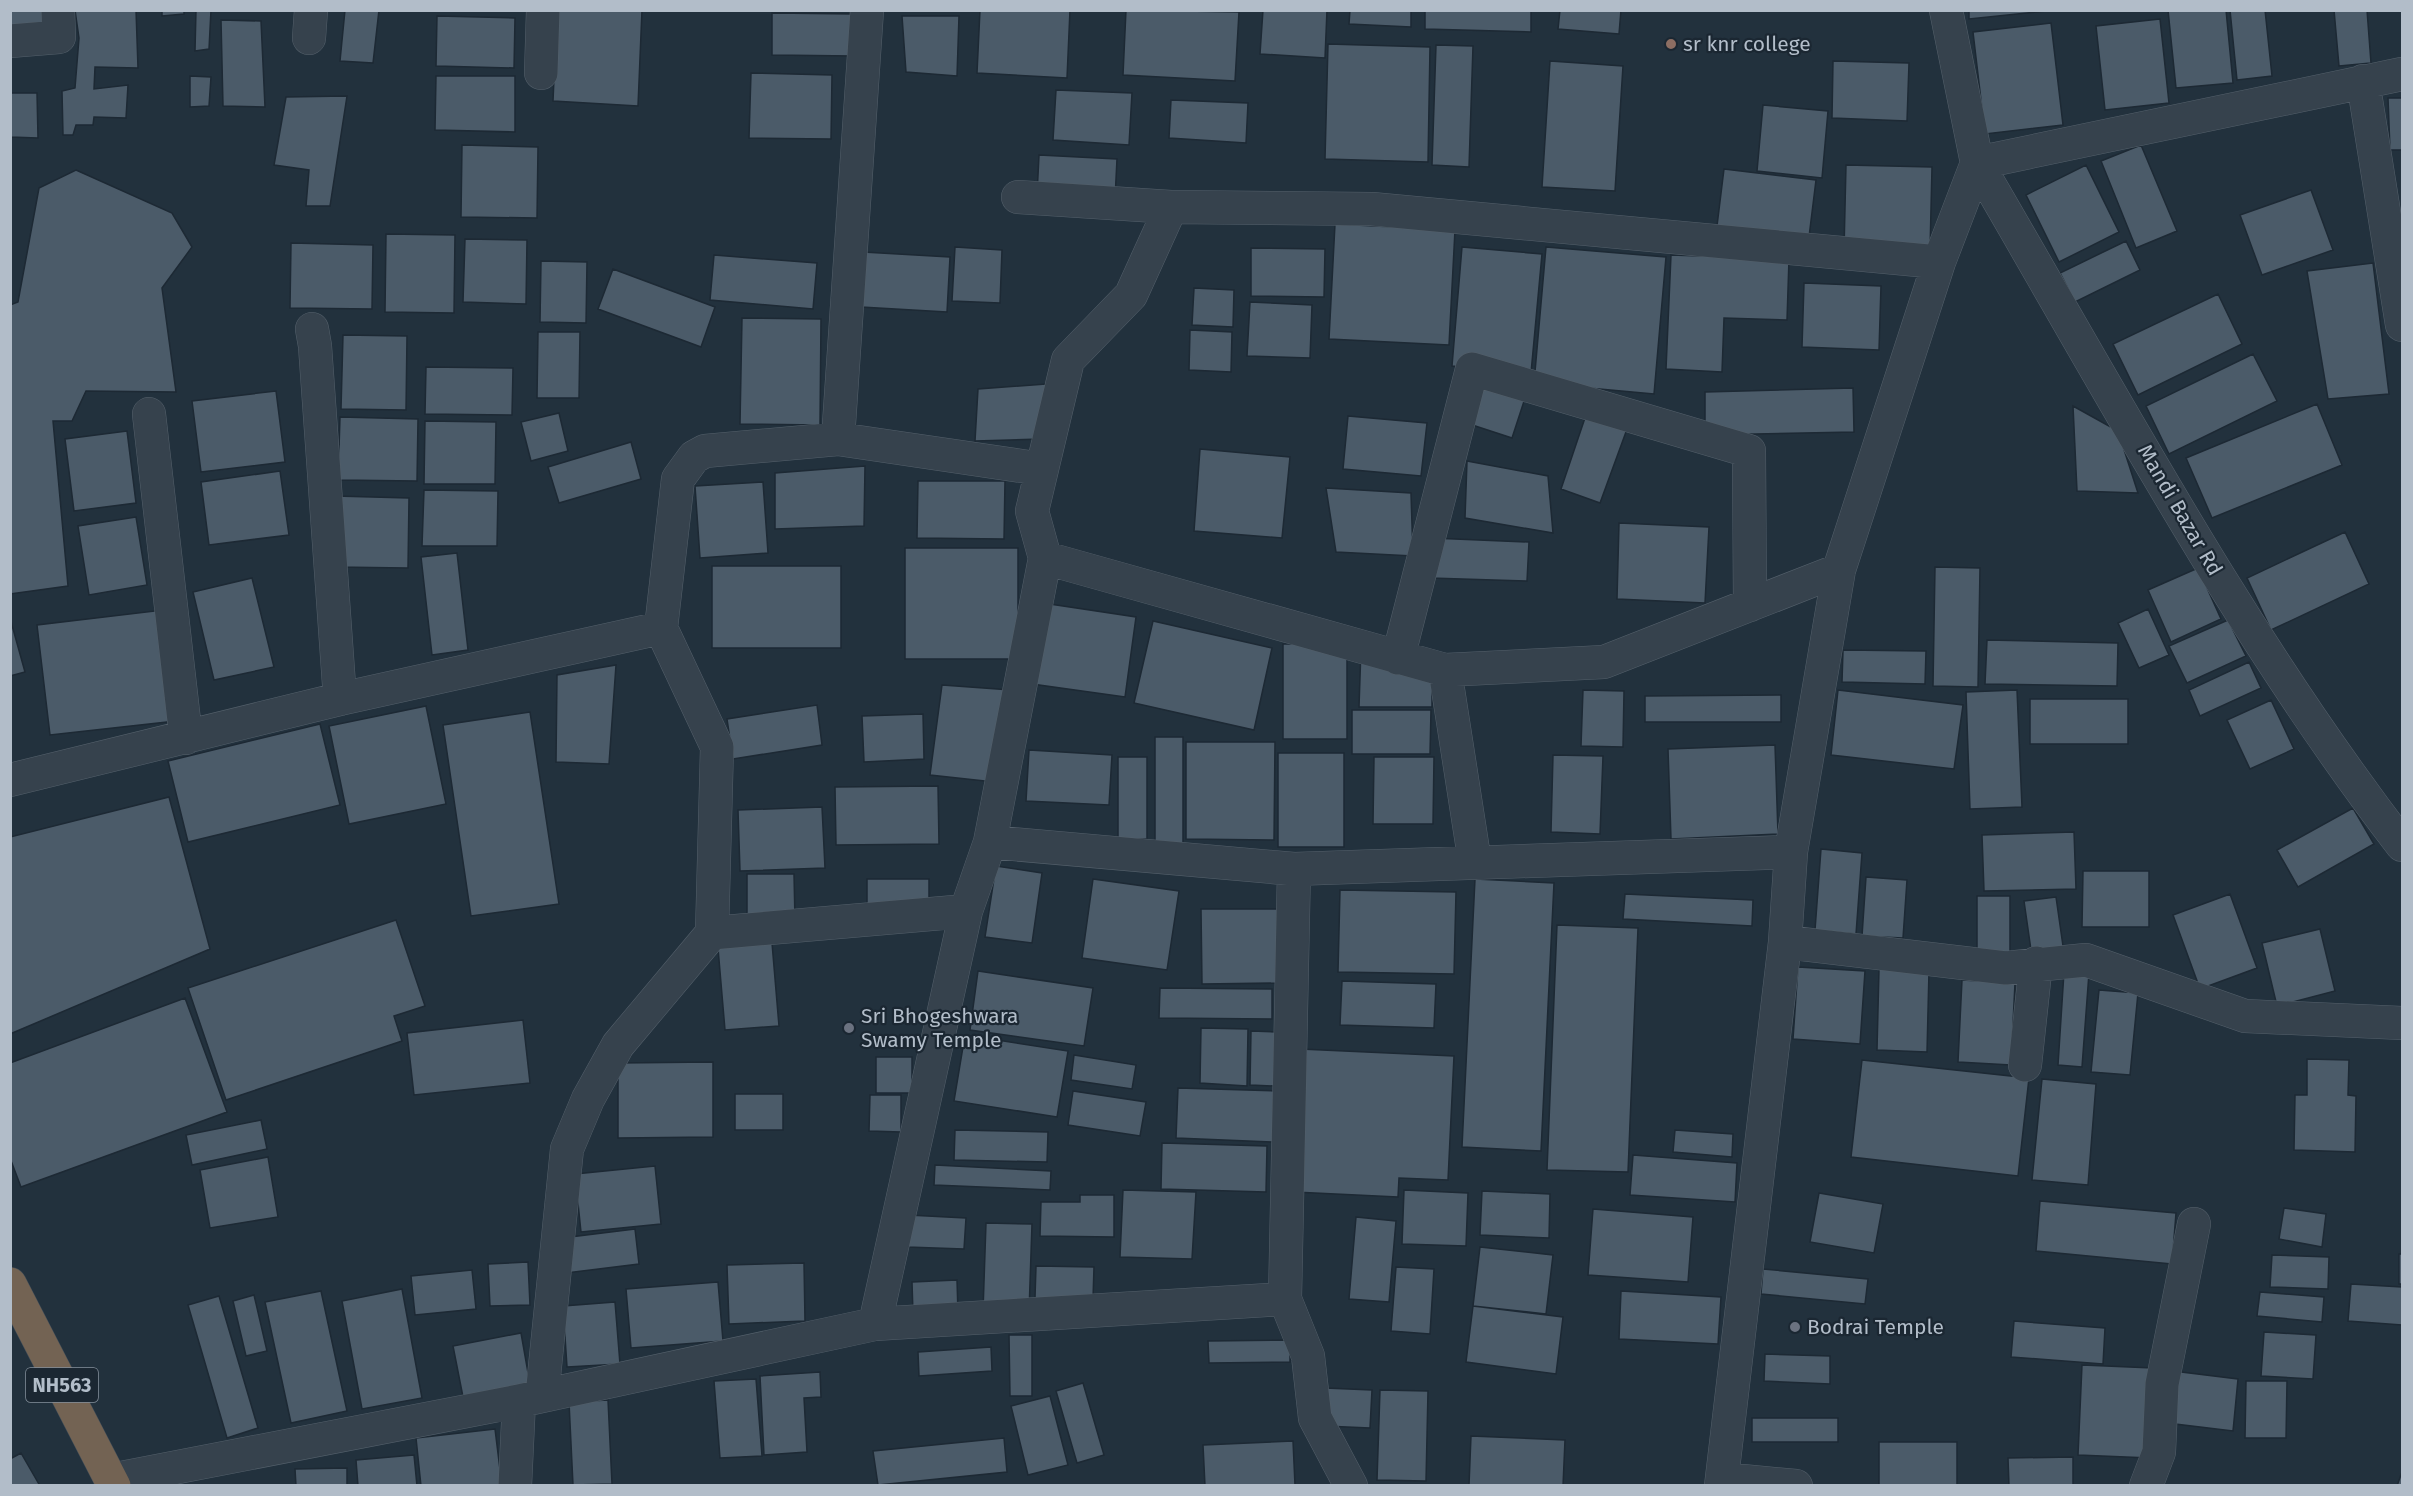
<svg xmlns="http://www.w3.org/2000/svg" width="2413" height="1496" font-family="'Fira Sans',sans-serif">
<rect width="100%" height="100%" fill="#22313d"/>
<path fill="#4b5b69" stroke="#1d2934" stroke-width="1.5" d="M10,10h36l1,14 -37,2z
M75,10h61l2,58 -43,-1 -1,22 34,-4 -2,33 -32,-1 -1,8h-17l-3,10h-10l-1,-44 13,-3 4,-50z
M162,10h22v4l-22,2z
M196,10h15l-2,39 -14,2z
M345,10h34l-6,53 -33,-2z
M557,10h85l-4,96 -85,-5z
M980,10h90l-3,68 -90,-5z
M1126,10l113,2 -4,69 -112,-6z
M1263,10h64l-2,48 -65,-4z
M1350,10h61v17l-62,-3z
M1425,10h106v22l-106,-3z
M1560,10h61l-2,24 -61,-5z
M1969,10h86l-86,9z
M2168,10h58l7,73 -57,5z
M2230,10h35l7,66 -35,4z
M2334,10h33l4,53 -32,3z
M772,13l82,1v42l-82,-1z
M437,16l78,2 -1,50 -78,-2z
M902,16h57l-2,60 -51,-4z
M2160,19l9,84 -64,7 -9,-84z
M221,20l40,1 4,86 -42,-1z
M2051,23l12,102 -78,9 -12,-102z
M1328,44l102,3 -2,115 -103,-3z
M1436,45l37,1 -4,121 -37,-2z
M1550,61l73,5 -8,125 -73,-4z
M1833,61l76,2 -2,58 -75,-3z
M751,73l81,2 -1,64 -82,-1z
M190,76l21,1 -2,29 -19,1z
M436,76h79v56l-80,-2z
M1056,90l76,3 -3,52 -76,-5z
M10,93h27l1,45 -28,-1z
M347,96l-17,110h-24l3,-36 -35,-5 12,-68z
M2388,98h14v52h-12z
M1171,100l77,3 -2,40 -77,-5z
M1763,105l65,6 -6,67 -65,-7z
M462,145l76,2 -1,71 -76,-1z
M2141,145l36,86 -41,17 -35,-87z
M1039,155l78,4 -2,40 -78,-4z
M1846,165l86,2 -2,84 -86,-1z
M2086,165l33,67 -60,30 -33,-67z
M1724,169l92,11 -8,65 -92,-11z
M76,170l96,43 20,34 -30,41 14,104 -90,-1 -14,30h-19l15,165 -58,8v-289l8,-3 21,-114z
M2311,190l22,60 -71,25 -22,-60z
M1335,224l120,6 -6,115 -120,-6z
M386,234l69,1 -1,78 -69,-1z
M465,239l62,1 -1,64 -63,-2z
M2126,241l14,29 -65,32 -15,-29z
M291,243l82,2 -1,64 -82,-1z
M955,247l47,3 -2,53 -48,-2z
M1462,247l80,7 -11,119 -79,-7z
M1546,247l120,10 -12,137 -120,-11z
M1251,248l74,1 -1,48 -73,-1z
M863,252l87,5 -3,55 -86,-5z
M714,255l103,8 -4,46 -103,-9z
M1671,255l118,4 -2,61 -63,-2 -2,54 -56,-3z
M541,261l46,1 -1,61 -46,-1z
M2373,263l16,131 -61,5 -21,-128z
M613,269l102,38 -14,40 -103,-38z
M1804,283l77,3 -2,64 -77,-3z
M1194,288l40,2 -1,37 -41,-2z
M2218,294l24,50 -104,51 -25,-51z
M1250,302l62,3 -2,53 -63,-2z
M742,318l79,1 -1,106 -80,-1z
M1190,330l42,2 -1,40 -42,-2z
M538,332h42l-1,66h-42z
M343,335l64,1 -1,74 -65,-1z
M2253,354l24,47 -108,53 -23,-48z
M426,367l87,1 -1,47 -87,-1z
M1475,373l53,16 -16,49 -52,-17z
M1046,384l-5,55 -66,2 3,-52z
M1853,388l1,44 -149,3v-43z
M276,391l9,71 -84,10 -9,-71z
M2317,404l25,61 -130,53 -26,-60z
M1589,406l41,15 -30,82 -39,-14z
M2073,406l45,25 20,62 -61,-2z
M559,413l9,38 -37,10 -10,-39z
M1348,416l79,7 -6,53 -78,-7z
M340,417l78,2 -1,62 -79,-1z
M425,421l71,1 -1,62h-71z
M127,431l9,72 -62,8 -9,-72z
M631,442l10,37 -82,24 -11,-36z
M1200,449l90,8 -8,81 -88,-7z
M1467,461l81,15 5,57 -88,-15z
M865,466l-1,60 -89,3v-56z
M280,471l9,64 -80,10 -8,-63z
M918,481h87l-1,58 -87,-1z
M763,482l5,71 -68,5 -5,-72z
M1326,488l85,5 2,63 -77,-4z
M424,490l74,1 -1,55h-75z
M335,496l74,2 -1,70 -74,-1z
M136,517l11,68 -58,10 -11,-69z
M1619,523l90,4 -4,76 -88,-4z
M2345,532l24,52 -98,46 -24,-52z
M1431,538l98,4 -2,39 -97,-3z
M905,548h113v111h-113z
M457,553l11,97 -36,5 -11,-98z
M712,566h129v82h-129z
M1935,567l45,1 -2,119 -45,-1z
M2198,568l23,51 -50,23 -23,-52z
M252,578l22,89 -60,13 -21,-88z
M1043,603l93,14 -11,80 -93,-13z
M2148,609l21,46 -30,13 -21,-45z
M163,610l13,111 -126,14 -13,-110z
M10,618l15,54 -15,4z
M2228,620l18,36 -59,27 -18,-37z
M1153,621l119,27 -18,82 -120,-27z
M1987,640l131,3 -1,43 -132,-2z
M1283,644h64v95h-64z
M1361,648l71,24v35h-73z
M1843,650l83,1 -1,33 -83,-2z
M2249,662l12,26 -61,28 -11,-26z
M616,665l-7,99 -53,-2 1,-87z
M942,685l69,5 -17,92 -64,-7z
M1583,690l41,1 -1,56 -42,-1z
M1838,690l125,15 -9,64 -123,-14z
M2017,690l5,117 -52,2 -4,-117z
M1781,695v27h-136v-26z
M2030,699h98v45h-98z
M2271,700l23,49 -44,20 -23,-49z
M817,705l5,40 -89,14 -6,-40z
M426,706l20,98 -97,20 -20,-98z
M1352,710h79l-1,44h-78z
M530,712l29,192 -88,12 -28,-191z
M923,714l1,45 -60,3 -2,-46z
M320,724l20,81 -152,37 -20,-81z
M1155,737h28v108h-28z
M1186,742h89l-1,98 -88,-1z
M1775,745l3,89 -107,5 -3,-90z
M1029,750l83,5 -3,50 -83,-4z
M1278,753h66v94h-66z
M1553,755l50,1 -3,78 -49,-2z
M1118,757h29v82h-29z
M1374,757h60l-1,67h-60z
M938,786l1,58 -103,1 -1,-58z
M169,797l41,152 -200,85v-197z
M822,807l3,61 -85,3 -2,-61z
M2353,808l21,36 -76,43 -21,-37z
M2074,832l2,57 -92,2 -2,-56z
M1821,849l41,4 -6,81 -41,-4z
M996,866l46,7 -10,70 -47,-6z
M2083,871h66v56h-67z
M747,874h47l1,46 -48,1z
M1866,877l41,3 -4,58 -41,-2z
M867,879h62v25h-62z
M1093,879l86,12 -12,79 -85,-12z
M1475,879l79,4 -13,268 -79,-4z
M1340,890l116,2 -2,82 -116,-2z
M1625,894l128,6 -1,26 -129,-7z
M2230,894l27,74 -57,21 -27,-74z
M1977,896h33v61h-33z
M2056,897l8,56 -32,4 -8,-56z
M1201,909h79l2,74 -80,1z
M396,920l29,86 -31,10 8,25 -176,59 -38,-112z
M1557,925l81,3 -10,244 -81,-2z
M2320,929l15,62 -58,15 -15,-63z
M772,943l7,83 -54,4 -7,-82z
M1798,967l67,4 -5,73 -67,-5z
M1879,969l50,2 -2,81 -50,-2z
M978,971l115,17 -9,58 -114,-16z
M2064,972l25,1 -7,94 -24,-2z
M1962,980l53,3 -4,82 -53,-3z
M1342,981l94,3 -2,44 -94,-3z
M1160,988l112,1v30l-113,-1z
M2099,990l39,3 -8,82 -39,-3z
M185,998l42,114 -206,75 -11,-29v-95z
M523,1020l7,63 -116,12 -7,-62z
M1201,1028l47,1 -1,57 -47,-3z
M1251,1031l26,1 -2,54 -25,-1z
M965,1035l103,16 -11,66 -103,-16z
M1300,1049l154,7 -6,124 -49,-2 -1,19 -104,-5z
M1074,1055l62,10 -4,24 -61,-9z
M876,1057h36v36h-36z
M2307,1059l42,1 -1,35 8,1 -1,56 -61,-2 1,-55h12z
M1862,1060l167,18 -11,98 -167,-19z
M713,1062v75l-95,1v-75z
M2042,1079l54,5 -8,101 -56,-5z
M1178,1088l99,3 -2,51 -99,-4z
M1073,1091l73,11 -6,34 -72,-11z
M735,1094h48v36h-48z
M870,1095h31v37l-32,-1z
M261,1120l6,29 -75,16 -6,-30z
M955,1130l93,2 -1,30 -93,-2z
M1675,1130l58,4 -1,23 -59,-5z
M1162,1143l105,3 -1,46 -105,-3z
M1633,1155l104,8 -2,39 -105,-7z
M268,1157l10,60 -68,11 -10,-58z
M935,1165l116,6 -1,19 -116,-5z
M655,1166l6,58 -80,8 -6,-58z
M1123,1190l73,2 -4,67 -72,-2z
M1404,1190l64,3 -2,53 -64,-2z
M1482,1191l68,3 -1,44 -69,-3z
M1819,1193l64,11 -9,49 -64,-11z
M1080,1195h34v42l-74,-1 1,-34h39z
M2040,1201l136,12 -4,51 -136,-13z
M2284,1208l42,6 -4,33 -43,-8z
M1593,1209l100,8 -5,65 -100,-7z
M908,1215l58,3 -2,31 -57,-2z
M1356,1217l40,4 -7,81 -40,-3z
M986,1223l46,1 -3,89 -46,-2z
M635,1229l4,35 -73,9 -4,-35z
M1480,1247l73,8 -7,59 -73,-8z
M2399,1254h3v30h-3z
M2272,1255l57,2 -1,32 -58,-2z
M528,1262l2,43 -40,1 -2,-42z
M804,1263l1,58 -76,3 -2,-59z
M1036,1266l58,1 -1,32 -58,-1z
M1396,1267l38,2 -4,65 -39,-3z
M1763,1269l105,10 -3,25 -104,-10z
M472,1270l4,39 -61,6 -4,-39z
M957,1280l1,33 -45,1 -1,-32z
M718,1282l5,59 -92,7 -5,-59z
M2351,1284l51,3v38l-54,-4z
M402,1289l20,109 -60,11 -20,-108z
M321,1291l26,120 -56,12 -26,-121z
M1621,1291l100,6 -3,47 -99,-5z
M2260,1292l64,5 -2,25 -65,-6z
M254,1295l13,56 -21,5 -13,-55z
M219,1296l39,132 -31,10 -39,-133z
M615,1302l5,62 -53,3 -4,-61z
M1473,1306l90,11 -7,57 -90,-12z
M2014,1321l91,7 -2,36 -92,-7z
M2264,1332l52,3 -3,44 -52,-3z
M521,1333l9,51 -67,13 -10,-51z
M1009,1335h23v61h-22z
M1290,1340v22l-81,1 -1,-22z
M991,1347l1,24 -73,5 -1,-24z
M1765,1354l65,2v28l-66,-3z
M2082,1365l71,3 -3,90 -72,-3z
M2173,1371l65,8 -5,52 -66,-8z
M820,1372l1,25 -17,1 3,54 -43,3 -4,-79z
M756,1379l6,77 -42,2 -6,-77z
M2246,1381h41l-1,57h-41z
M1083,1383l21,72 -27,8 -21,-72z
M1325,1388l47,2 -2,38 -46,-2z
M1380,1390l48,1 -2,90 -49,-1z
M1050,1396l18,69 -40,10 -17,-69z
M608,1400l4,84 -39,1 -4,-83z
M1752,1418h86v24h-86z
M495,1429l7,57h-81l-5,-48z
M1471,1436l94,4 -2,46 -94,-1z
M1004,1438l3,34 -129,13 -5,-34z
M1293,1441l2,44 -90,1 -2,-41z
M1879,1442h78v44h-78z
M21,1453l19,33h-30v-27z
M414,1455l3,31h-59l-2,-26z
M2073,1457v29h-64l-1,-28z
M347,1468v18h-51l-1,-17z
M2402,1472v14h-5z"/>
<g fill="none" stroke-linecap="round" stroke-linejoin="round">
<defs>
<path id="minor" d="M309,38l2,-28
M10,41l49,-4 -1,-27
M541,73l2,-63
M2363,81l39,244
M1977,163c135,231 262,470 425,682
M1977,163l425,-89
M1018,197l153,10 201,2 567,53
M312,329l3,17 25,353
M149,414l37,324
M838,439l29,-429
M1045,558l400,112 159,-8 235,-92
M1398,658l74,-289 277,82 1,154
M1445,670l30,193
M10,780l330,-81 321,-71
M990,842l55,-284 -13,-47 36,-151 63,-65 40,-88
M1294,869l-9,430 23,57 7,62 36,68
M712,933l254,-22
M1785,942l221,26 80,-8 159,56 157,7
M2025,1065l11,-102
M875,1324l91,-413 24,-69 304,27 497,-17
M542,1396l25,-247 21,-50 30,-54 94,-112 5,-186 -56,-119 17,-149 16,-22 11,-6 133,-12 204,30
M1722,1479l74,7
M111,1480l408,-79 356,-77 410,-25
M515,1486l4,-85
M1721,1486l64,-544 6,-90 48,-282 100,-308 38,-99 -31,-153
M2146,1486l13,-34 3,-68 32,-160"/>
<path id="highway" d="M10,1284l104,202"/>
</defs>
<use href="#minor" stroke="#54606b" stroke-width="34"/>
<use href="#highway" stroke="#414d58" stroke-width="34"/>
<use href="#minor" stroke="#36424d" stroke-width="33"/>
<use href="#highway" stroke="#736353" stroke-width="33"/>
</g>
<circle fill="#8d6e63" stroke="#1b2732" stroke-width="2" cx="1671" cy="44" r="6"/>
<g fill="#6b7280" stroke="#1b2732" stroke-width="2">
<circle cx="849" cy="1028" r="6"/>
<circle cx="1795" cy="1327" r="6"/>
</g>
<g text-anchor="middle" dominant-baseline="central" stroke-width="4.5" stroke-linejoin="round" paint-order="stroke">
<rect fill="#1b2732" stroke="#85909c" stroke-width="1.5" x="26" y="1368" width="72" height="34" rx="4.5"/>
<g font-size="20" font-weight="bold" fill="#b2bdc9">
<text x="62" y="1385">NH563</text>
</g>
<g font-size="21" fill="#b2bdc9" stroke="#1b2732" text-anchor="start">
<text x="1683" y="44">sr knr college</text>
<text x="861" y="1016">Sri Bhogeshwara<tspan x="861" dy="24">Swamy Temple</tspan></text>
<text x="1807" y="1327">Bodrai Temple</text>
</g>
<g font-size="21" fill="#b2bdc9" stroke="#1b2732">
<text transform="translate(2180 510) rotate(60)">Mandi Bazar Rd</text>
</g>
</g>
<rect width="2413" height="1496" fill="none" stroke="#b2bdc9" stroke-width="24"/>
</svg>
